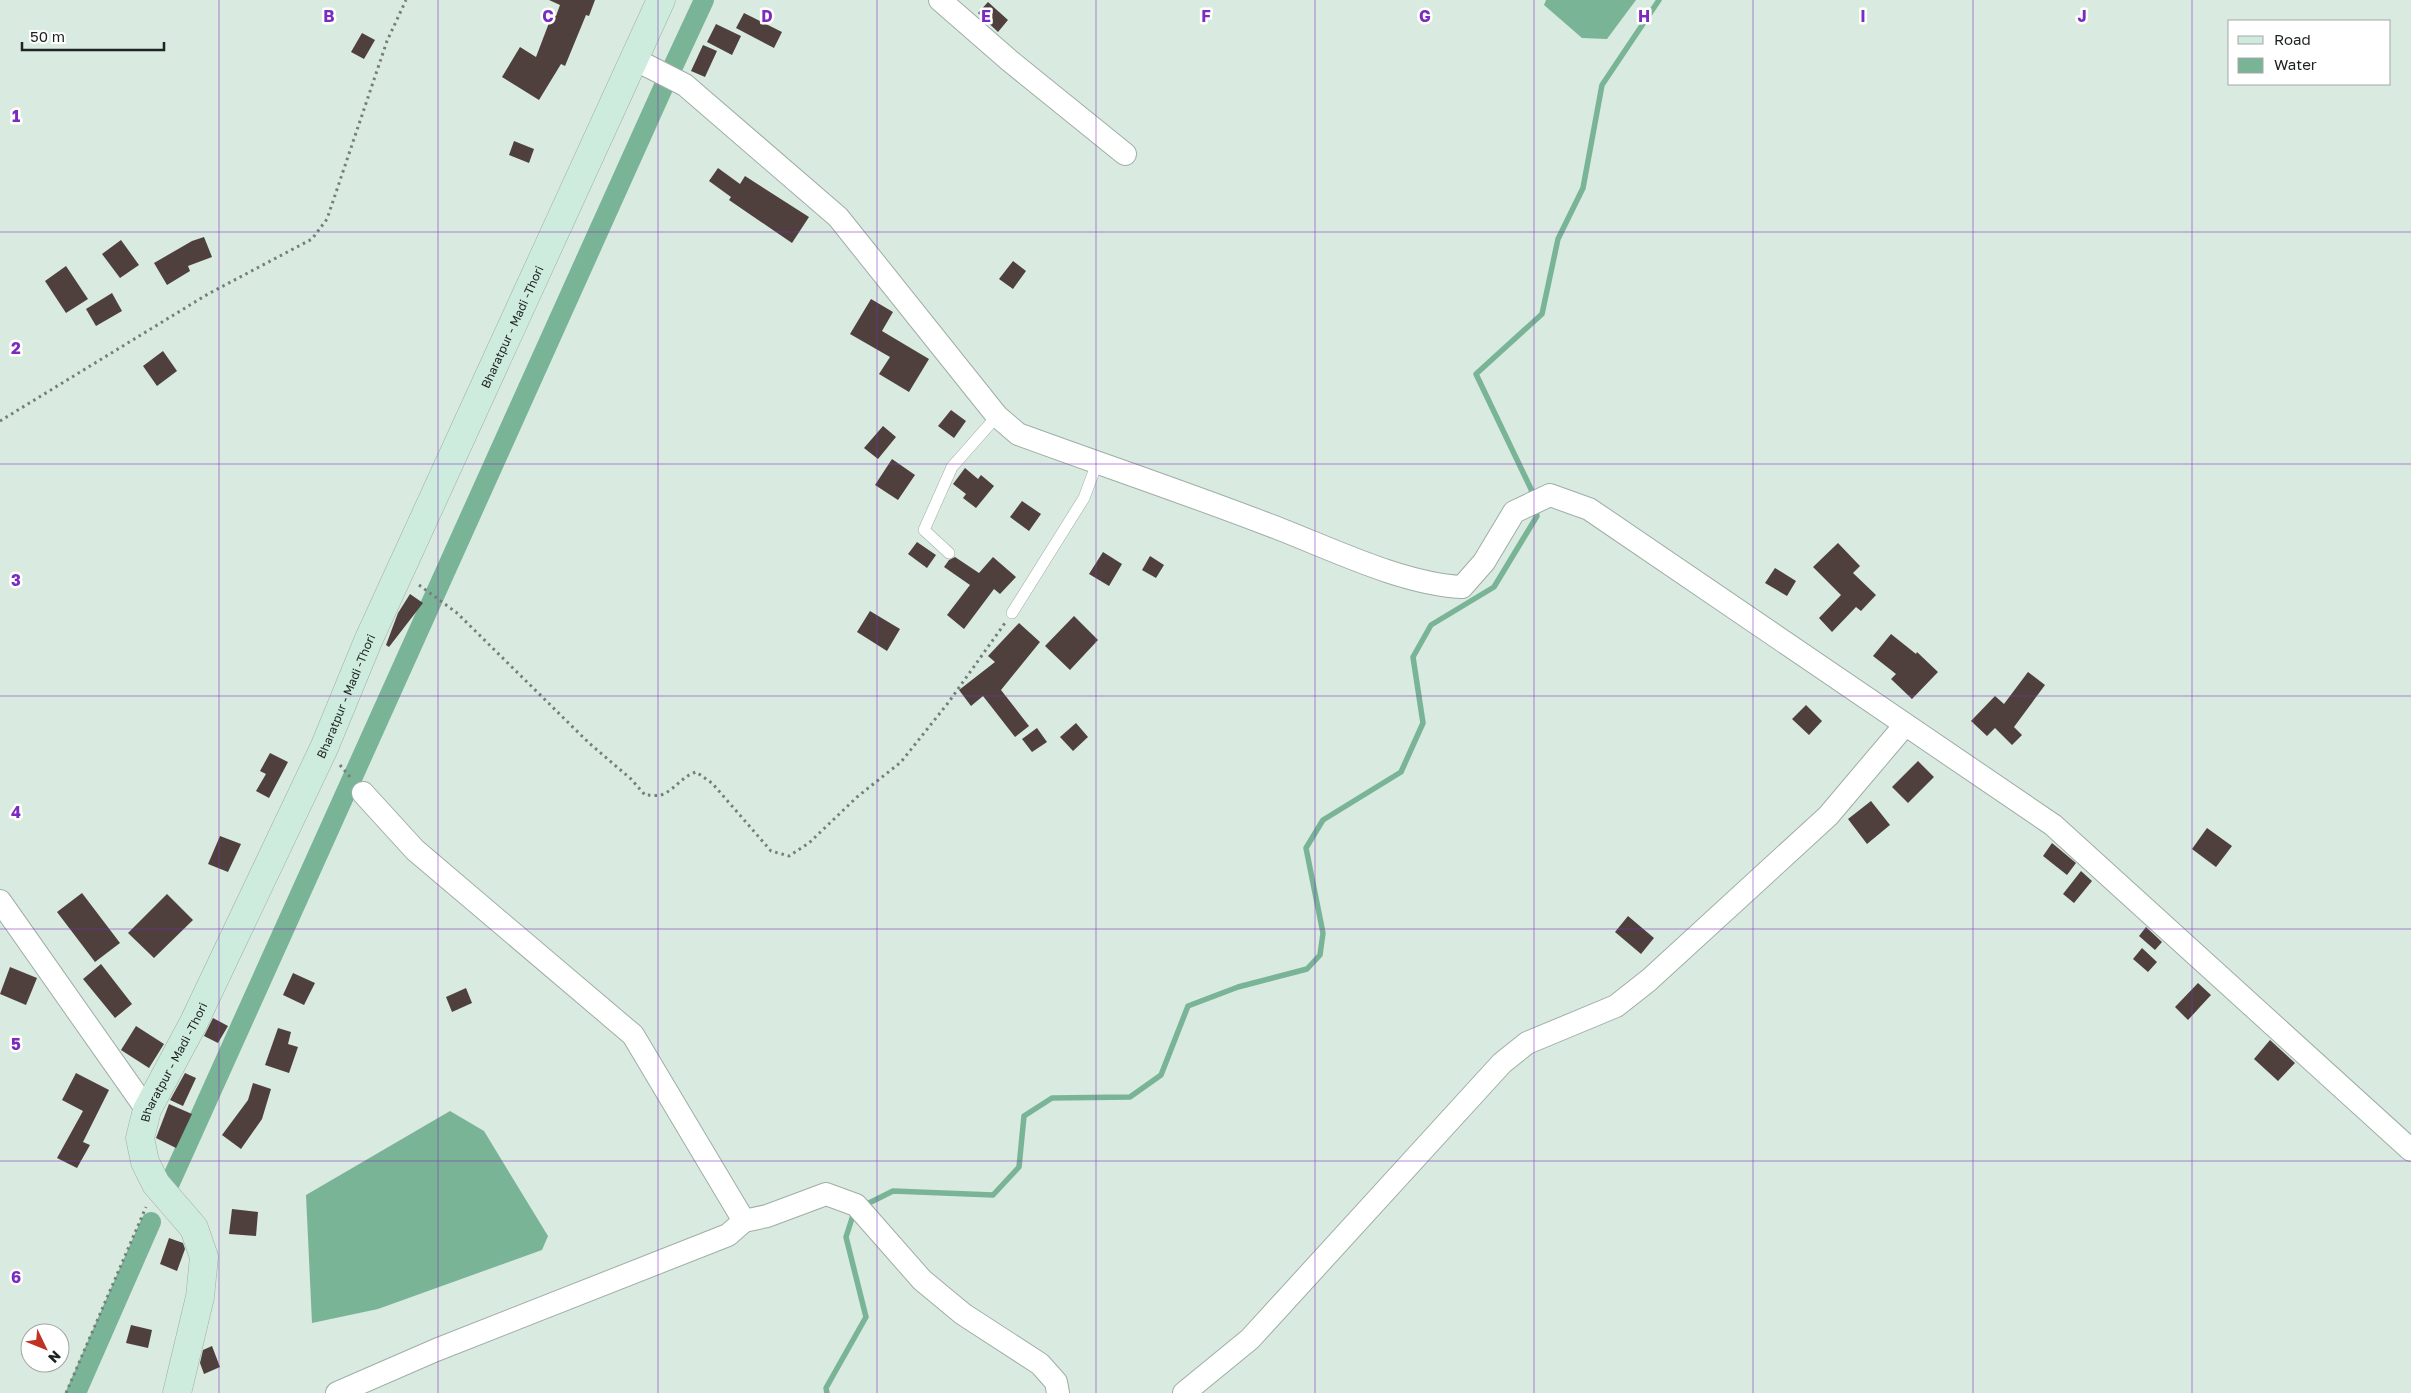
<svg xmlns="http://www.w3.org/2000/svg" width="2411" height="1393" font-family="'Golos Text',sans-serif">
<rect width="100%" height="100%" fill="#d9eae0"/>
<path fill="#7ab496" d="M1546,0h90l-29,39 -25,-1 -38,-33z
M450,1111l34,20 64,105 -6,14 -164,59 -66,14 -6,-128z"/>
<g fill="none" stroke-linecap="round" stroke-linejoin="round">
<path stroke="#7ab496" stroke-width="5.5" d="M1533,499l-2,-10 -55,-115 66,-60 16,-75 25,-51 19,-103 57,-85
M863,1206l30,-15 100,4 26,-28 5,-51 28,-18 78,-1 31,-22 27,-69 50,-19 69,-18 13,-14 3,-22 -17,-85 17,-28 78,-48 22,-49 -10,-66 18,-32 63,-38 43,-71 -2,-8
M827,1393l-1,-5 40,-71 -20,-80 8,-25"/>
<path stroke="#7ab496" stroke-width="20" d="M671,71l33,-71
M170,1183l493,-1095
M76,1393l75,-171"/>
</g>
<path fill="#4f403d" d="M549,0h46l-6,16 -3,-1 -21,51 -4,-2 -22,36 -37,-23 18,-30 16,10 16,-42 4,1 4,-11z
M988,2l20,18 -10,12 -20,-19z
M744,13l38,19 -8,16 -38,-20z
M716,24l25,12 -9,19 -25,-13z
M362,33l13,7 -11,19 -13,-7z
M703,45l14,6 -12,26 -14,-6z
M514,141l20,8 -5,14 -20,-8z
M718,168l22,16 5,-8 64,41 -17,26 -63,-43 2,-3 -22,-16z
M204,237l8,20 -24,9 2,5 -23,14 -13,-22 38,-22z
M121,240l18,25 -19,13 -18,-24z
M1013,261l13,10 -13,18 -14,-10z
M66,266l22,33 -22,14 -21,-32z
M112,293l10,18 -26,15 -10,-17z
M871,299l22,13 -11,19 47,28 -20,33 -30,-18 11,-17 -40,-23z
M163,351l14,20 -20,15 -14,-20z
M951,410l15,11 -12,17 -16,-12z
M883,426l13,11 -18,22 -14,-11z
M892,459l23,16 -17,25 -23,-15z
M965,468l13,11 3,-4 13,11 -18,22 -13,-10 3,-4 -13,-10z
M1022,501l19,13 -12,17 -19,-14z
M917,542l19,13 -9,13 -19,-14z
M1838,543l22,23 -7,7 23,22 -15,16 -5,-4 -24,25 -13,-14 22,-23 -28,-28z
M1103,552l19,12 -13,22 -20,-12z
M1150,556l14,9 -8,13 -14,-8z
M955,557l24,16 14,-16 23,20 -16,17 -6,-5 -30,40 -17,-14 23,-30 -26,-18 5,-7z
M1775,568l21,13 -9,15 -22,-13z
M410,594l13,9 -34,44 -3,-2 12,-32z
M870,611l30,18 -13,22 -30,-19z
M1074,616l24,24 -28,30 -25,-24z
M1019,623l21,19 -39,48 28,36 -14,11 -32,-41 -12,10 -12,-16 36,-28 -7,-6z
M1891,634l25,20 1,-2 21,20 -26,27 -21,-20 5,-5 -23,-18z
M2028,672l17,13 -31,42 8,8 -10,10 -17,-17 -8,8 -16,-15 24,-25 9,8z
M1806,705l16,16 -13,14 -17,-16z
M1076,723l12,14 -15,14 -13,-14z
M1037,728l10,14 -15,10 -10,-13z
M270,753l18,9 -19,36 -13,-7 10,-17 -6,-3z
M1918,761l16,16 -26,26 -16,-16z
M1871,801l19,24 -23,19 -19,-25z
M2207,828l25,18 -16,21 -24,-18z
M220,836l21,8 -13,28 -20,-8z
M2052,843l24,20 -9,12 -24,-19z
M2081,871l11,10 -18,22 -11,-9z
M82,893l38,50 -25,19 -38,-50z
M167,894l26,26 -39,38 -26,-25z
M1628,916l26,22 -13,16 -26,-22z
M2146,927l16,15 -7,8 -16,-14z
M2142,948l15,14 -9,10 -15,-13z
M101,964l31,40 -17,14 -32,-39z
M10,967l27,11 -11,27 -26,-11z
M293,973l22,10 -11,22 -21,-10z
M2198,983l13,12 -23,25 -13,-13z
M466,988l6,15 -20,9 -6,-15z
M213,1018l15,8 -10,17 -14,-7z
M136,1026l28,18 -15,24 -28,-18z
M278,1028l13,4 -3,12 10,3 -9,26 -24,-8z
M2270,1040l25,23 -17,18 -24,-22z
M76,1073l33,17 -26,52 7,3 -13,23 -20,-10 26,-47 -21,-11z
M185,1073l11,5 -13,28 -13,-6z
M253,1083l18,6 -9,30 -21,30 -19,-14 26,-35z
M169,1104l23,10 -16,34 -20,-10z
M232,1209l26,3 -2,24 -27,-2z
M169,1238l14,5 2,6 -8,22 -17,-7z
M131,1325l21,5 -4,18 -22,-5z
M212,1346l8,21 -16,7 -4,-11 3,-13z"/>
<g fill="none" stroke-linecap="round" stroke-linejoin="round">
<defs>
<path id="service" d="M949,553l-25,-23 28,-63 45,-51
M1012,613l72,-115 13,-35"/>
<path id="minor" d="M940,0l70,61 115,93
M634,59l51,26 153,132 159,199 21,18c82,30 165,58 246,89 60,22 135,61 198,64l22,-25 30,-50 36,-17 39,14 464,316 358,325
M0,901l147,209
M744,1221l23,-5 59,-22 30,11 66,75 41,34 77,50 16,18 2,11
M337,1393l99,-43 292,-115 16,-14 -111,-186 -218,-185 -52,-57
M1184,1393l66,-54 252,-276 25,-20 89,-37 33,-26 179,-164 77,-91"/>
<g id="secondary">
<path id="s1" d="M177,1393l23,-96 4,-40 -10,-29 -38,-44 -11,-22 -5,-24 7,-28 47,-88 130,-274 44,-107 293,-641"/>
</g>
</defs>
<use href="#service" stroke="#9eaea5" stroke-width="12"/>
<use href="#minor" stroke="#9eaea5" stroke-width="24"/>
<use href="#secondary" stroke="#9eaea5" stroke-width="29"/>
<path stroke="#747f79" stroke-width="3" stroke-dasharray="2.5 4" stroke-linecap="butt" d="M0,421l208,-127 104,-55 15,-20 60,-178 19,-41
M419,585l38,28 132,130 42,36 14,16c5,0 11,1 16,0 14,-5 21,-19 35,-23l16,11 59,68 18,5 20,-13 48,-46 44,-35 47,-59 57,-80
M340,765l10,12
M66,1393l80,-186"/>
<use href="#service" stroke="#fff" stroke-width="11"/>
<use href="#minor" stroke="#fff" stroke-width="22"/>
<use href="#secondary" stroke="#ceecde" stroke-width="28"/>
</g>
<path fill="none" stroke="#7b2cbf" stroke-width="1" stroke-opacity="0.55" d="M219,0v1393M438,0v1393M658,0v1393M877,0v1393M1096,0v1393M1315,0v1393M1534,0v1393M1753,0v1393M1973,0v1393M2192,0v1393M0,232h2411M0,464h2411M0,696h2411M0,929h2411M0,1161h2411"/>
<g text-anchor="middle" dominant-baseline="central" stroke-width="5" stroke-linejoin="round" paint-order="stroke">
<g font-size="12" fill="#1d2320" stroke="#fff">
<text stroke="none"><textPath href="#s1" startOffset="1170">Bharatpur - Madi -Thori</textPath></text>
<text stroke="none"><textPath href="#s1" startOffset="765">Bharatpur - Madi -Thori</textPath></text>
<text stroke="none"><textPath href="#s1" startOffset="360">Bharatpur - Madi -Thori</textPath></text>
</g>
</g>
<g font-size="16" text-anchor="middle" font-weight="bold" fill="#7b2cbf" stroke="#fff" stroke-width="5" stroke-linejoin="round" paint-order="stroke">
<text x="329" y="22">B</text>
<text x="548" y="22">C</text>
<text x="767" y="22">D</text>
<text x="986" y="22">E</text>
<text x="1206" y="22">F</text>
<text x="1425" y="22">G</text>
<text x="1644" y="22">H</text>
<text x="1863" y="22">I</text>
<text x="2082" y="22">J</text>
<text x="16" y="122">1</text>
<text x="16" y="354">2</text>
<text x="16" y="586">3</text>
<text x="16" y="818">4</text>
<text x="16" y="1050">5</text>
<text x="16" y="1283">6</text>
</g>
<rect x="2228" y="20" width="162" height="65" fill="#ffffff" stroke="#a5a7a6"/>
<rect x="2238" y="36" width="25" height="8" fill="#ceecde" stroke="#a5a7a6"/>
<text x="2274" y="45" font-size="15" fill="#1d2320">Road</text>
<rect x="2238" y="58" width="25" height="15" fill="#7ab496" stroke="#a5a7a6"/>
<text x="2274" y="70" font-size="15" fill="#1d2320">Water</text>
<g transform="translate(45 1348) rotate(133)"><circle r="24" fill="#ffffff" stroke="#a5a7a6"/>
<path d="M0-4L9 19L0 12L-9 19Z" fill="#c03324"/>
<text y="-8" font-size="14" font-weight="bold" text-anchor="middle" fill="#1d2320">N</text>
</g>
<path d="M22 42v8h142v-8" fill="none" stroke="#1d2320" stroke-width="2.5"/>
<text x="30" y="42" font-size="15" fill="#1d2320" stroke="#ffffff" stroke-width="4" paint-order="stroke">50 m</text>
</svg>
